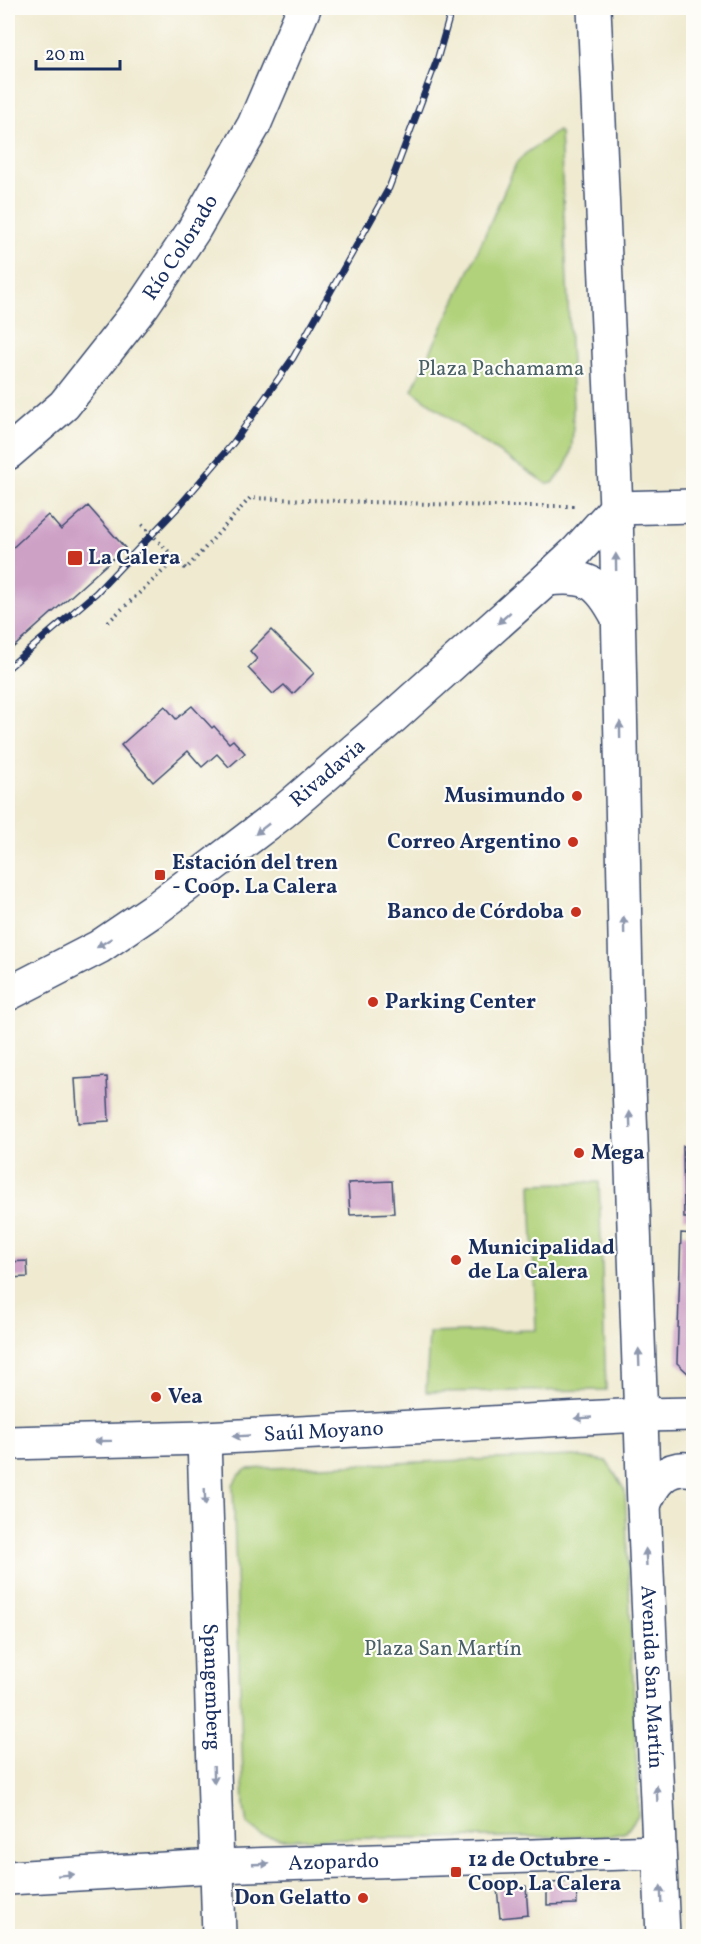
<svg xmlns="http://www.w3.org/2000/svg" width="701" height="1944" font-family="Vollkorn,serif">
<rect width="100%" height="100%" fill="#fdfcf7"/>
<filter id="ink" filterUnits="userSpaceOnUse"><feTurbulence type="fractalNoise" baseFrequency=".0167" numOctaves="2"/><feDisplacementMap in="SourceGraphic" scale="12" xChannelSelector="R" yChannelSelector="G"/><feConvolveMatrix kernelMatrix="1 2 1 2 8 2 1 2 1" color-interpolation-filters="sRGB"/></filter>
<filter id="wash" filterUnits="userSpaceOnUse"><feTurbulence type="fractalNoise" baseFrequency=".008" numOctaves="4" result="noise"/><feDisplacementMap in="SourceGraphic" scale="24" xChannelSelector="R" yChannelSelector="G"/><feGaussianBlur stdDeviation="1.35" result="paint"/><feColorMatrix in="noise" values="0 0 0 0 0 0 0 0 0 0 0 0 0 0 0 0 0 1.4 0 .05"/><feComposite in="paint" operator="in"/></filter>
<g filter="url(#wash)">
<rect width="100%" height="100%" fill="#efead0"/>
<path fill="#b1d27a" stroke="#66806c" stroke-width="1.5" d="M558,131l2,2 13,274c-1,33 4,50 -20,76l-6,1 -76,-50 -59,-44 57,-119 47,-107 9,-10z
M599,1182l7,208 -180,2 3,-59 107,-3 -5,-146z
M574,1456l32,5 9,13 10,17 13,307v17l-12,17 -17,4 -329,3 -19,-4 -14,-11 -3,-17 -11,-322 5,-9 9,-7z"/>
<g id="blocks">
<path fill="#cda0c6" d="M88,506l37,42 -117,104v-100l40,-37 13,15z
M271,630l43,43 -21,21 -9,-9 -11,9 -25,-26 9,-9 -7,-8z
M165,706l11,13 16,-13 20,22 2,-2 15,17 4,-3 12,13 -16,14 -12,-13 -15,13 -14,-16 -35,31 -32,-37z
M107,1077l2,44 -31,2 -3,-44z
M683,1146h11v72h-10z
M392,1181l2,32 -44,2 -2,-32z
M681,1233l13,1v142h-3l-14,-13z
M27,1261l1,16 -20,1v-16z
M576,1882l1,22 -30,1v-22z
M526,1886l2,29 -28,3 -3,-30z"/>
</g>
</g>
<g filter="url(#ink)">
<use href="#blocks" fill-opacity="0" stroke="#3b4b6f" stroke-width="1.5"/>
<g fill="none" stroke-linecap="round" stroke-linejoin="round">
<defs>
<g id="minor">
<path id="s1" d="M594,8l22,500 11,521 17,476 19,431"/>
<path id="s2" d="M8,453l56,-48 80,-101 49,-73 61,-106 50,-117"/>
<path d="M616,508l78,-2"/>
<path d="M547,579c41,-4 51,2 70,37"/>
<path id="s3" d="M8,994l91,-47 59,-40 125,-95 110,-95 154,-138 29,-27 40,-44"/>
<path id="s4" d="M204,1438l15,498"/>
<path id="s5" d="M8,1443l196,-5 437,-23 53,-1"/>
<path d="M644,1505c9,-22 22,-41 50,-35"/>
<path id="s6" d="M8,1878l209,-12 442,-14"/>
</g>
</defs>
<use href="#minor" stroke="#3b4b6f" stroke-width="36"/>
<path stroke="#3b4b6f" stroke-width="4" stroke-dasharray="1.5 4.5" stroke-linecap="butt" d="M142,525l44,44 64,-71 239,8h87
M108,622l68,-63"/>
<use href="#minor" stroke="#fff" stroke-width="33"/>
<defs>
<path id="rail" d="M8,668l88,-75 85,-89 53,-62 59,-84 96,-170 48,-128 15,-52"/>
</defs>
<use href="#rail" stroke="#1b2f5e" stroke-width="7"/>
<use href="#rail" stroke="#fdfcf7" stroke-width="4.5" stroke-dasharray="14" stroke-linecap="butt"/>
</g>
<defs><path id="oneway-solid" d="M-6-.8H1V-3.2L6.5 0L1 3.2V.8H-6Z" transform="scale(1.5)"/></defs>
<g fill="#8d97ae">
<use href="#oneway-solid" transform="translate(616 562) rotate(-91)"/>
<use href="#oneway-solid" transform="translate(504 618) rotate(138)"/>
<use href="#oneway-solid" transform="translate(620 730) rotate(-91)"/>
<use href="#oneway-solid" transform="translate(262 829) rotate(142)"/>
<use href="#oneway-solid" transform="translate(624 925) rotate(-91)"/>
<use href="#oneway-solid" transform="translate(104 943) rotate(148)"/>
<use href="#oneway-solid" transform="translate(630 1120) rotate(-92)"/>
<use href="#oneway-solid" transform="translate(639 1357) rotate(-92)"/>
<use href="#oneway-solid" transform="translate(583 1418) rotate(177)"/>
<use href="#oneway-solid" transform="translate(241 1436) rotate(177)"/>
<use href="#oneway-solid" transform="translate(103 1441) rotate(179)"/>
<use href="#oneway-solid" transform="translate(205 1497) rotate(88)"/>
<use href="#oneway-solid" transform="translate(646 1557) rotate(-93)"/>
<use href="#oneway-solid" transform="translate(214 1775) rotate(88)"/>
<use href="#oneway-solid" transform="translate(657 1794) rotate(-93)"/>
<use href="#oneway-solid" transform="translate(261 1864) rotate(-2)"/>
<use href="#oneway-solid" transform="translate(66 1875) rotate(-4)"/>
<use href="#oneway-solid" transform="translate(661 1894) rotate(-92)"/>
</g>
</g>
<g fill="#c8321e" stroke="#fdfcf7" stroke-width="2">
<rect x="67" y="550" width="16" height="16" rx="3"/>
<circle cx="577" cy="796" r="6"/>
<circle cx="573" cy="842" r="6"/>
<rect x="154" y="869" width="12" height="12" rx="3"/>
<circle cx="576" cy="912" r="6"/>
<circle cx="373" cy="1002" r="6"/>
<circle cx="579" cy="1153" r="6"/>
<circle cx="456" cy="1260" r="6"/>
<circle cx="156" cy="1397" r="6"/>
<rect x="450" y="1866" width="12" height="12" rx="3"/>
<circle cx="363" cy="1898" r="6"/>
</g>
<g text-anchor="middle" dominant-baseline="central" stroke-width="4.5" stroke-linejoin="round" paint-order="stroke">
<g font-size="21" fill="#1b2f5e" stroke="#fdfcf7">
<text stroke="none"><textPath href="#s2" startOffset="270">Río Colorado</textPath></text>
<text stroke="none"><textPath href="#s3" startOffset="390">Rivadavia</textPath></text>
<text stroke="none"><textPath href="#s5" startOffset="316">Saúl Moyano</textPath></text>
<text stroke="none"><textPath href="#s1" startOffset="1670">Avenida San Martín</textPath></text>
<text stroke="none"><textPath href="#s4" startOffset="249">Spangemberg</textPath></text>
<text stroke="none"><textPath href="#s6" startOffset="326">Azopardo</textPath></text>
</g>
<g font-size="21" fill="#486066" stroke="#fdfcf7">
<text x="501" y="369">Plaza Pachamama</text>
<text x="443" y="1649">Plaza San Martín</text>
</g>
<g font-size="21" font-weight="bold" fill="#1b2f5e" stroke="#fdfcf7" text-anchor="start">
<text x="88" y="558">La Calera</text>
<text x="565" y="796" text-anchor="end">Musimundo</text>
<text x="561" y="842" text-anchor="end">Correo Argentino</text>
<text x="172" y="863">Estación del tren<tspan x="172" dy="24">- Coop. La Calera</tspan></text>
<text x="564" y="912" text-anchor="end">Banco de Córdoba</text>
<text x="385" y="1002">Parking Center</text>
<text x="591" y="1153">Mega</text>
<text x="468" y="1248">Municipalidad<tspan x="468" dy="24">de La Calera</tspan></text>
<text x="168" y="1397">Vea</text>
<text x="468" y="1860">12 de Octubre -<tspan x="468" dy="24">Coop. La Calera</tspan></text>
<text x="351" y="1898" text-anchor="end">Don Gelatto</text>
</g>
</g>
<rect width="701" height="1944" fill="none" stroke="#fdfcf7" stroke-width="30"/>
<path d="M36 60v9h84v-9" fill="none" stroke="#1b2f5e" stroke-width="3"/>
<text x="45" y="60" font-size="18" fill="#1b2f5e" stroke="#fdfcf7" stroke-width="4.5" paint-order="stroke">20 m</text>
</svg>
